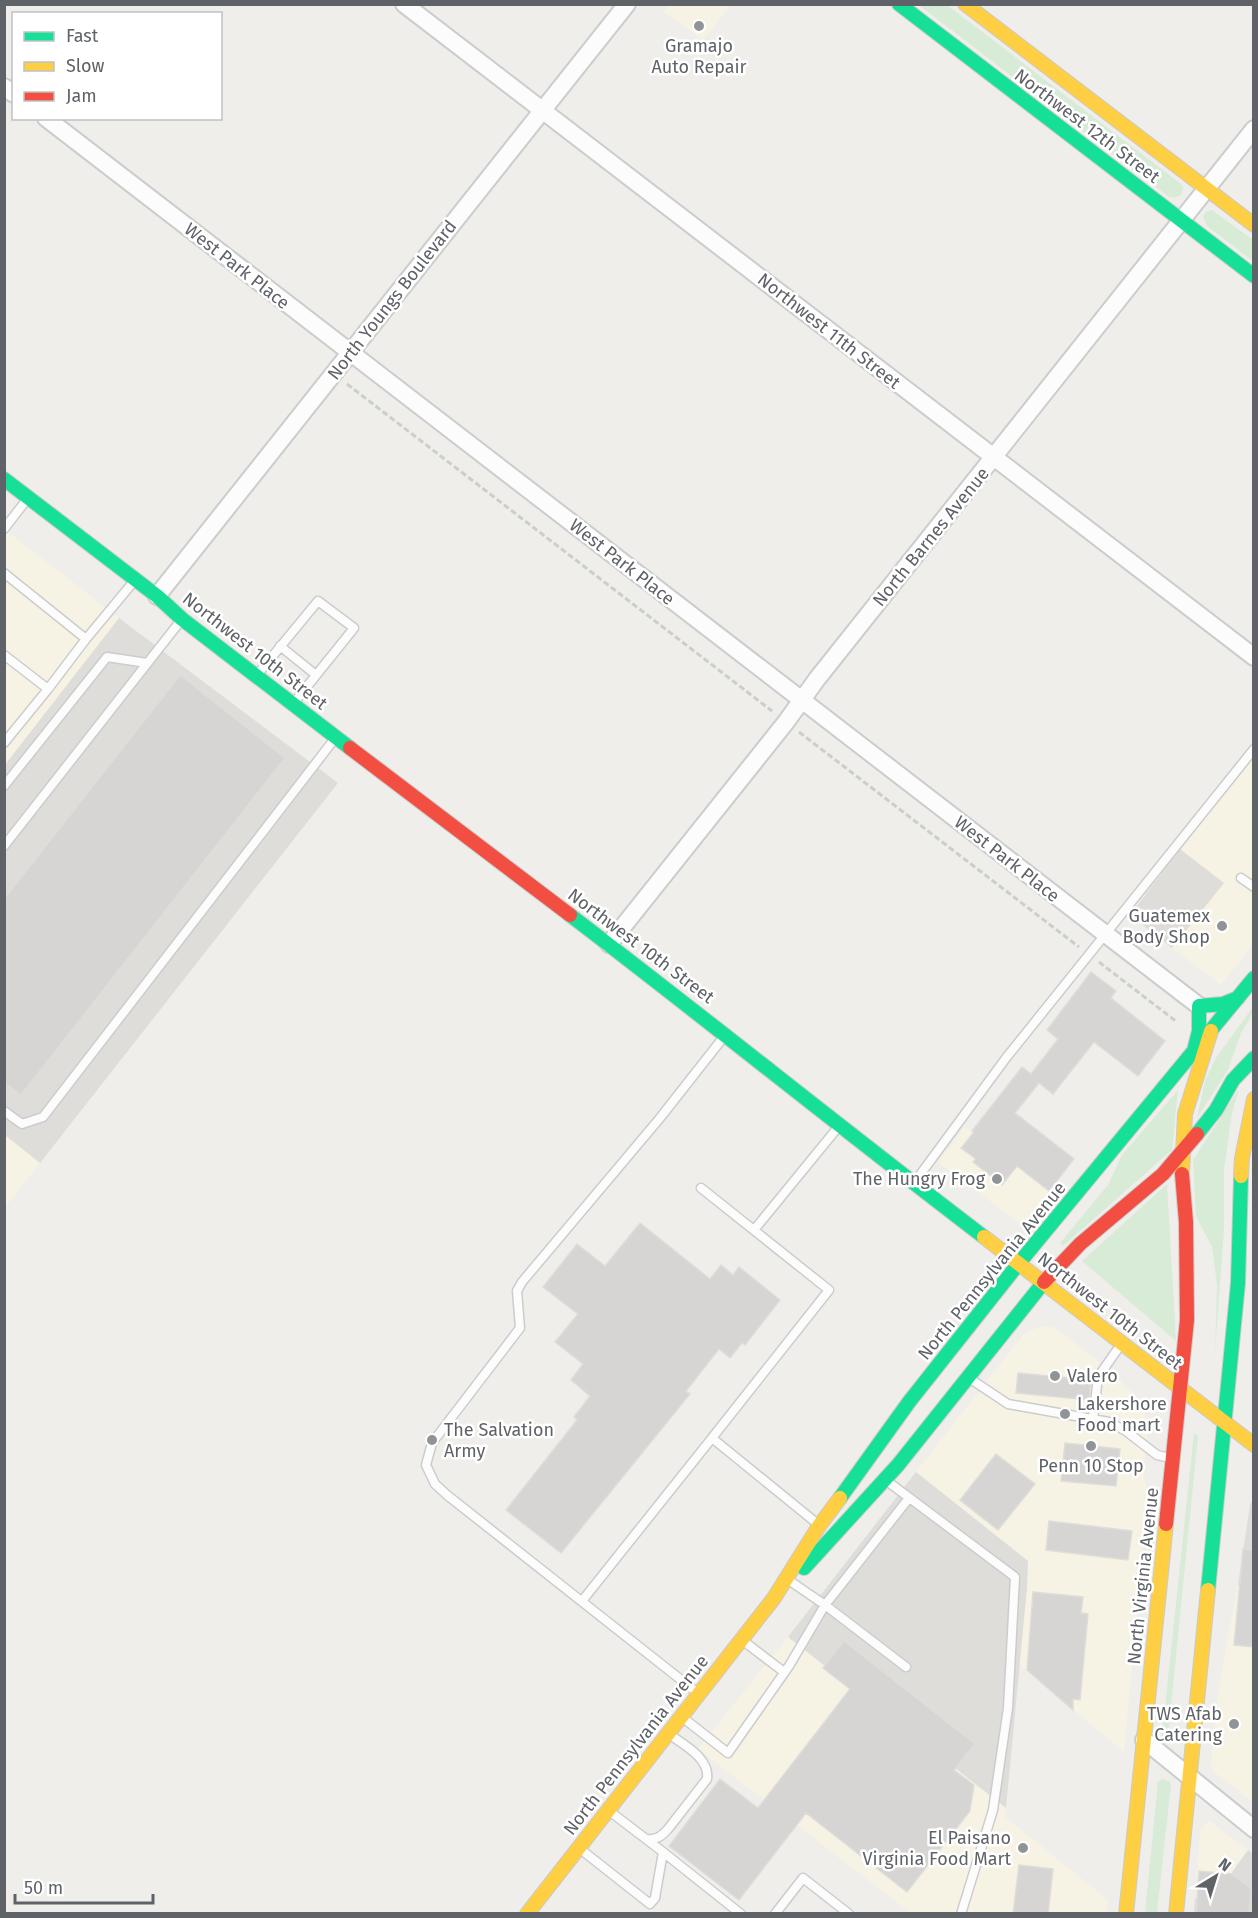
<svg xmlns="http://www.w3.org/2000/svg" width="1258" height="1918" font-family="'Fira Sans',sans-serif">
<rect width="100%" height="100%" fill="#efeeea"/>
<path fill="#f7f3e4" d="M670,4h61v1l-28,35 -39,-28z
M4,529l115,89 -114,148h-1z
M1253,759v186l-32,40 -49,-37 52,-65 -44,-34z
M965,1127l90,68 -20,25 -14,4 -83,-62z
M5,1135l35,28 -35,44z
M1044,1326l9,1 7,4 55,44 20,21 12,24 1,12 -5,39 5,22 -24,259 -105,-88 8,-76 1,-27 -112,-89 107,-137 5,-4z
M1238,1585l15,2v215l-40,-31 -2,-7 8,-77z
M788,1637l218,171 -1,9 103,83 -2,13h-195l-213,-164z
M1209,1821l39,29 -16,22 -3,28 -33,-2 4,-67z"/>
<path fill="#dfddda" d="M119,618l219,165 -298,380 -35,-28 -1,-369z
M1180,849l44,34 -52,65 -42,-33z
M916,1472l112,89 -1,27 -21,220 -218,-171z
M1253,1498v89l-15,-2 12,-80z
M1248,1850l5,4v59l-59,1 1,-16 34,2 3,-28z"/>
<path fill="#d8ebd6" d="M919,5h28l234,179 2,4 -2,7 -7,3 -5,-1z
M1212,210l41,30v21l-46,-35 -4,-10 3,-4z
M1253,1007v6l-12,20 -13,37 -31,48 8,-37 11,-23z
M1239,1089l-7,24 -8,57v59l-9,123 2,-67 -5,-38 -16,-31 -3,-56z
M1178,1090l-6,60 -109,96 -3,-3 48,-58 14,-30z
M1167,1184l9,157 -94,-80z
M1194,1433l4,3 -30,301 -3,2 -3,-3z
M1162,1779l7,2 2,3 -14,129h-12l13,-131z"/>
<path fill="#d6d5d3" stroke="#deddd9" stroke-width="1.5" d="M180,675l105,83 -264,337 -17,-13v-183z
M1091,972l25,19 -5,7 54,43 -27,35 -44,-34 -41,52 -14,-11 -24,30 59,46 -25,32 -32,-25 -15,19 -29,-23 3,-3 -15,-11 13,-16 -2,-1 50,-64 9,7 27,-35 -11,-9z
M640,1223l70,56 11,-14 12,10 6,-8 41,33 -35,45 -3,-2 -12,15 -11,-9 -33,42 4,3 -129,159 -55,-43 71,-90 -3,-3 16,-21 -19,-16 12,-16 -28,-22 23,-28 -35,-27 34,-43 28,22z
M1018,1373l73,7 -2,20 -73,-7z
M1065,1443l55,6 -4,37 -55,-5z
M996,1454l39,30 -37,46 -38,-30z
M1049,1521l83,10 -4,29 -82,-10z
M1243,1549l11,1v97l-20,-2z
M1033,1592l50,5 -2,16 7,1 -8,86 -7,-1v11l-46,-40z
M844,1641l131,103 -21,26 20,15 -4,26 -63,81 -101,-79 -67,87 -70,-54 51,-67 38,29 92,-119 -27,-21z
M1019,1865l34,4 -5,45h-35z
M1199,1871l33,3 19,15 -2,25h-53z"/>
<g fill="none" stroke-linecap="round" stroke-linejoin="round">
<defs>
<path id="lane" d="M4,529l24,-31
M4,573l82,66 49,-59
M280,646l36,29
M4,655l44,34 38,-50
M257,675l61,-74 36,27 -61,76
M4,743l44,-54
M4,786l103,-129 40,6
M4,846l178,-227
M1241,878l13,9
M4,1111l18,13 21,-7 293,-380
M914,1183l92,-125 248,-309
M701,1188l128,102 -117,148 107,87
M754,1230l85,-104
M969,1378l39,26 101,18 17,9 31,24 13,3
M1093,1419l5,-42 24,-34
M887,1481l128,96 -7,131 -15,102 -32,104
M790,1581l35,24 81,62
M582,1601l130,-163
M742,1640l42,32
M699,1694l-252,-199 -12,-11 -9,-19 6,-22 88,-115 -3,-37 5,-9 138,-164 66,-84
M682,1717l46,36 61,-87 36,-61 84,-107
M608,1810l38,29c10,1 15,-2 22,-10l39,-50c3,-21 -23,-34 -38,-45
M579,1848l71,56 5,-6 8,-46 -17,-13
M663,1852l78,62
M775,1914l28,-36 46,36"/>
<path id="street" d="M404,4l850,653
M4,87l10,7
M46,118l1153,888
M157,596l470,-592
M609,944l177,-222 31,-43 437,-550
M1144,1740l110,89"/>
<path id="fast" d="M899,4l355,272
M4,479l153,117 25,23 168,129
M570,915c139,106 275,216 414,322
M1194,1051l5,-20v-25l24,-2 15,-6
M1197,1134l19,-24 17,-30 21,-22
M1019,1263l235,-285
M840,1498l69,-96 110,-139
M804,1568l94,-103 146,-183
M1208,1590l30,-307 3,-107"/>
<path id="slow" d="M965,4l289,221
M1182,1174l3,-60 26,-83
M1241,1176l1,-18 12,-59
M984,1237l270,208
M527,1914l247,-316 45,-72 21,-28
M1126,1914l40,-390
M1176,1914l32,-324"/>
<path id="jam" d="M350,748l220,167
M1044,1282l36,-38 83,-70 34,-40
M1166,1524l21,-204 -1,-98 -4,-48"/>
</defs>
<use href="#lane" stroke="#cbcccc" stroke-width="11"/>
<use href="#street" stroke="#cbcccc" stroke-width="20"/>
<use href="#fast" stroke="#cacacb" stroke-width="16"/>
<use href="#slow" stroke="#cacacb" stroke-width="16"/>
<use href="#jam" stroke="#cacacb" stroke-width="16"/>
<path stroke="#cacfcc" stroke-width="3" stroke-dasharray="6 3" stroke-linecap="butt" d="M347,384l425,327
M799,732l280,215
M1099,962l78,60"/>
<use href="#lane" stroke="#fdfcfc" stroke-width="8"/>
<use href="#street" stroke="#fdfcfc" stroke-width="16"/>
<use href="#fast" stroke="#16e098" stroke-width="14"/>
<use href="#slow" stroke="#ffcf43" stroke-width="14"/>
<use href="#jam" stroke="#f24e42" stroke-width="14"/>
</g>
<g fill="#919496" stroke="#fff" stroke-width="2">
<circle cx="699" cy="26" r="6"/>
<circle cx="1222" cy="926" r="6"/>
<circle cx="997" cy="1179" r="6"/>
<circle cx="1055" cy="1376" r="6"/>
<circle cx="1065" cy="1414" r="6"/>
<circle cx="432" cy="1440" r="6"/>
<circle cx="1091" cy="1446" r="6"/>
<circle cx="1234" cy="1724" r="6"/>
<circle cx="1023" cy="1848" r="6"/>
</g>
<g text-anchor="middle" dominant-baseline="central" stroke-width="5" stroke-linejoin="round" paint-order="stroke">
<g font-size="18" fill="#5f6368" stroke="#fff" text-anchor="end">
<text x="699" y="46" text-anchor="middle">Gramajo<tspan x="699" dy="21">Auto Repair</tspan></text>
<text x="1210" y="916">Guatemex<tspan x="1210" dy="21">Body Shop</tspan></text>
<text x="985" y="1179">The Hungry Frog</text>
<text x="1067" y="1376" text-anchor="start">Valero</text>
<text x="1077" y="1404" text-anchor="start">Lakershore<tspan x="1077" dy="21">Food mart</tspan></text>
<text x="444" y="1430" text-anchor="start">The Salvation<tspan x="444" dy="21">Army</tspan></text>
<text x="1091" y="1466" text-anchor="middle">Penn 10 Stop</text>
<text x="1222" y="1714">TWS Afab<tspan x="1222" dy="21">Catering</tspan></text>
<text x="1011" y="1838">El Paisano<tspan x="1011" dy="21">Virginia Food Mart</tspan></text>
</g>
<g font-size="18" fill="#5f6368" stroke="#fff">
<text transform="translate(1087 126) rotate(37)">Northwest 12th Street</text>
<text transform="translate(237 266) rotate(38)">West Park Place</text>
<text transform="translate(392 300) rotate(-52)">North Youngs Boulevard</text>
<text transform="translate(829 331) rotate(38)">Northwest 11th Street</text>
<text transform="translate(931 537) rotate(-51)">North Barnes Avenue</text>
<text transform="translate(622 562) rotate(38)">West Park Place</text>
<text transform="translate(255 651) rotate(38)">Northwest 10th Street</text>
<text transform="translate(1007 859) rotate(38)">West Park Place</text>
<text transform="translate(641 946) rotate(37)">Northwest 10th Street</text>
<text transform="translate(992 1271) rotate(-51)">North Pennsylvania Avenue</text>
<text transform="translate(1110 1311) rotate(38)">Northwest 10th Street</text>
<text transform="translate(1143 1576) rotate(-84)">North Virginia Avenue</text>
<text transform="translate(636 1745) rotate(-52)">North Pennsylvania Avenue</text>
</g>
</g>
<rect width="1258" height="1918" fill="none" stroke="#5f6368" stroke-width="12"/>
<rect x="12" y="12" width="210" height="108" fill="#ffffff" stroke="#bfc1c3" stroke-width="1.5"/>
<rect x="24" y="32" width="30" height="9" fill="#16e098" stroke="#bfc1c3" stroke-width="1.5"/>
<text x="66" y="42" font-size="18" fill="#5f6368">Fast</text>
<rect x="24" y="62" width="30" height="9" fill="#ffcf43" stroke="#bfc1c3" stroke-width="1.5"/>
<text x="66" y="72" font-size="18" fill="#5f6368">Slow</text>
<rect x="24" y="92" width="30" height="9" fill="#f24e42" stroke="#bfc1c3" stroke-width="1.5"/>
<text x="66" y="102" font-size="18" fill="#5f6368">Jam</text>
<g transform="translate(1216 1876) rotate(38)" stroke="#ffffff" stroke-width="4.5" paint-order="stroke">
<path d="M0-4.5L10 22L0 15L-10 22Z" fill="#5f6368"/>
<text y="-9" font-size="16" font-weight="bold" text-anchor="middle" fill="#5f6368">N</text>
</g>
<path d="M15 1894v9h138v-9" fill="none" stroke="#5f6368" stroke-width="3"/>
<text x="24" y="1894" font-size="18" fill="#5f6368" stroke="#ffffff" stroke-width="4.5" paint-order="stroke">50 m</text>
</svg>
